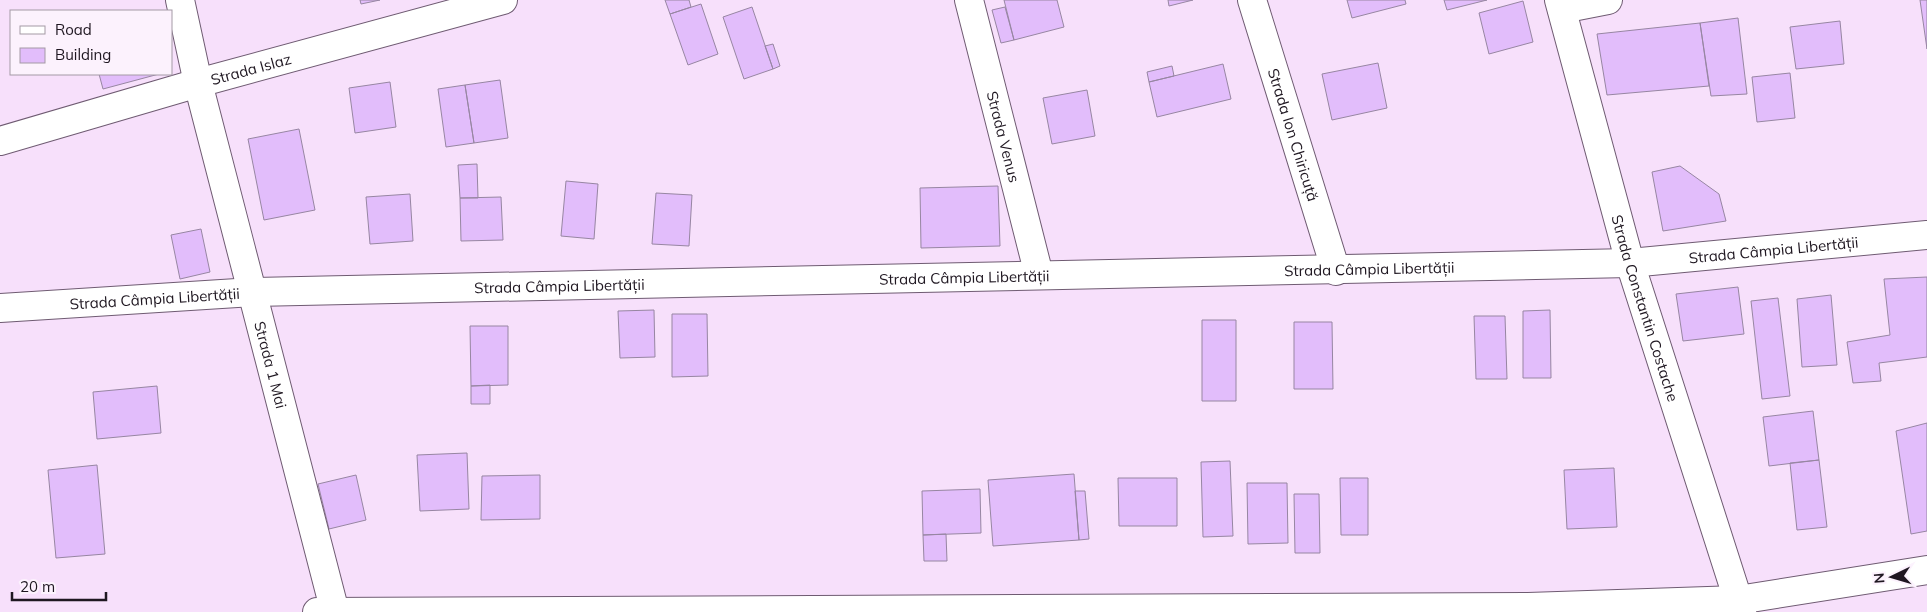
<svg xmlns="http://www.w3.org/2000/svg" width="1927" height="612" font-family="Mulish,sans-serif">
<rect width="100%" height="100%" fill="#f7e0fb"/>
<path fill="#e2bdfb" stroke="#9786a2" d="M360,0h20l-19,4z
M665,0h24l2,7 -21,7z
M1004,0h53l7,27 -50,13z
M1168,0h25l-24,6z
M1347,0h58l1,4 -54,14z
M1444,0h43l-40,10z
M1920,0h7v49z
M1523,1l10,41 -44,12 -10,-41z
M701,4l17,50 -30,11 -18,-51z
M752,7l21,62 -29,10 -21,-62z
M1005,7l9,33 -13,3 -9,-33z
M1738,18l9,76 -36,2 -11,-73z
M1840,21l4,43 -48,5 -6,-42z
M1700,23l9,63 -102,9 -10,-61z
M773,44l7,22 -7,3 -8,-23z
M1378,63l9,45 -55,12 -10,-46z
M1223,64l8,35 -74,18 -8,-35z
M1172,66l2,10 -25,6 -2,-10z
M1790,73l5,45 -38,4 -5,-45z
M99,74h60l-56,15z
M500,80l8,58 -34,5 -9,-58z
M390,82l6,45 -41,6 -6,-45z
M465,85l9,58 -28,4 -8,-58z
M1087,90l8,46 -43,8 -9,-46z
M299,129l16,81 -51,10 -16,-81z
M477,164l1,34h-18l-2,-33z
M1680,166l39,28 7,27 -63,10 -11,-59z
M566,181l32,3 -4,55 -33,-3z
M998,186l2,60 -79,2 -1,-60z
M656,193l36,2 -3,51 -37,-2z
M410,194l3,47 -43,3 -4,-47z
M501,197l2,43 -42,1 -1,-43z
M201,229l9,43 -30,7 -9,-44z
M1927,277v80l-48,6 2,18 -28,2 -6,-41 43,-7 -6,-56z
M1738,287l6,47 -61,7 -7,-47z
M1831,295l6,70 -35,2 -5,-68z
M1778,298l12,98 -28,3 -11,-98z
M654,310l1,47 -35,1 -2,-47z
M1550,310l1,68h-28v-67z
M672,314h35l1,62 -36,1z
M1474,316h31l2,63h-31z
M1202,320h34v81h-34z
M1294,322h38l1,67h-39z
M470,326h38v59l-37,1z
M490,385v19h-19v-18z
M157,386l4,47 -64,6 -4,-47z
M1813,411l6,49 -50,6 -6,-49z
M1927,423v108l-16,3 -15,-103z
M467,453l2,56 -49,2 -3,-56z
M1819,460l8,67 -30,3 -7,-67z
M1230,461l3,75 -30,1 -2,-75z
M97,465l8,89 -49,4 -8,-88z
M1614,468l3,59 -50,2 -3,-59z
M1074,474l5,66 -86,6 -5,-66z
M356,475l10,45 -37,9 -11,-45z
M540,475v44l-59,1 1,-44z
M1118,478h59v48h-58z
M1340,478h28v57h-27z
M1247,483h40l1,60 -40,1z
M980,489l1,44 -58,2 -1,-44z
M1075,491h10l4,48 -10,1z
M1294,494h25l1,59h-25z
M946,534l1,27h-23l-1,-26z"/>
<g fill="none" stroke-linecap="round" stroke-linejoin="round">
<defs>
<g id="minor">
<path id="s1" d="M180,0l18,83 137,529"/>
<path id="s2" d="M969,0l70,275"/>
<path id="s3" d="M1252,0l84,271"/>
<path id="s4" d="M1559,0l71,263 112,349"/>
<path d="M1562,9l46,-9"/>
<path id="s5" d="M0,141l198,-58 305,-83"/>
<path id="s6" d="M0,308l253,-16 1377,-29 297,-28"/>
<path d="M317,612l1211,-5 210,-7 189,-30"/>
</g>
</defs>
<use href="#minor" stroke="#6f5b72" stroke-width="30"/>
<use href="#minor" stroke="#fff" stroke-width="28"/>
</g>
<g text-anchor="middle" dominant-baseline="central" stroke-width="5" stroke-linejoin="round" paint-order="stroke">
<g font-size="15" fill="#1f1721" stroke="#fcf2fd">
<text stroke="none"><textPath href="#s5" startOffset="261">Strada Islaz</textPath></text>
<text stroke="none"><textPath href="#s3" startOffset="141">Strada Ion Chiricuță</textPath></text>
<text stroke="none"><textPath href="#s2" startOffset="141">Strada Venus</textPath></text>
<text stroke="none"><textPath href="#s6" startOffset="1775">Strada Câmpia Libertății</textPath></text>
<text stroke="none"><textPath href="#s6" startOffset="1370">Strada Câmpia Libertății</textPath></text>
<text stroke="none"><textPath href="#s6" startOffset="965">Strada Câmpia Libertății</textPath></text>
<text stroke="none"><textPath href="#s6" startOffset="560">Strada Câmpia Libertății</textPath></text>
<text stroke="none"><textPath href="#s6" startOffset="155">Strada Câmpia Libertății</textPath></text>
<text stroke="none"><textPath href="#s4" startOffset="320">Strada Constantin Costache</textPath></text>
<text stroke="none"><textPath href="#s1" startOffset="376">Strada 1 Mai</textPath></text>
</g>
</g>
<rect x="10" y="10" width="162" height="65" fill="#fcf2fd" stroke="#a49aa5"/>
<rect x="20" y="26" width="25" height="8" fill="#ffffff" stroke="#a49aa5"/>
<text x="55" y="35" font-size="15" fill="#1f1721">Road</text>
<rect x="20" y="48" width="25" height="15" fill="#e2bdfb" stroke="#a49aa5"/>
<text x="55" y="60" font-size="15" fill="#1f1721">Building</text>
<g transform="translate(1892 577) rotate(265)" stroke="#fcf2fd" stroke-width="4" paint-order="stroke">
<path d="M0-4L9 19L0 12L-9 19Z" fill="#1f1721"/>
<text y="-8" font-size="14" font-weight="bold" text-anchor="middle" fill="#1f1721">N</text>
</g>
<path d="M12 592v8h94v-8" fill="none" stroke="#1f1721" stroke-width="2.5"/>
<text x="20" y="592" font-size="15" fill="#1f1721" stroke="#fcf2fd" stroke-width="4" paint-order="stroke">20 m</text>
</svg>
